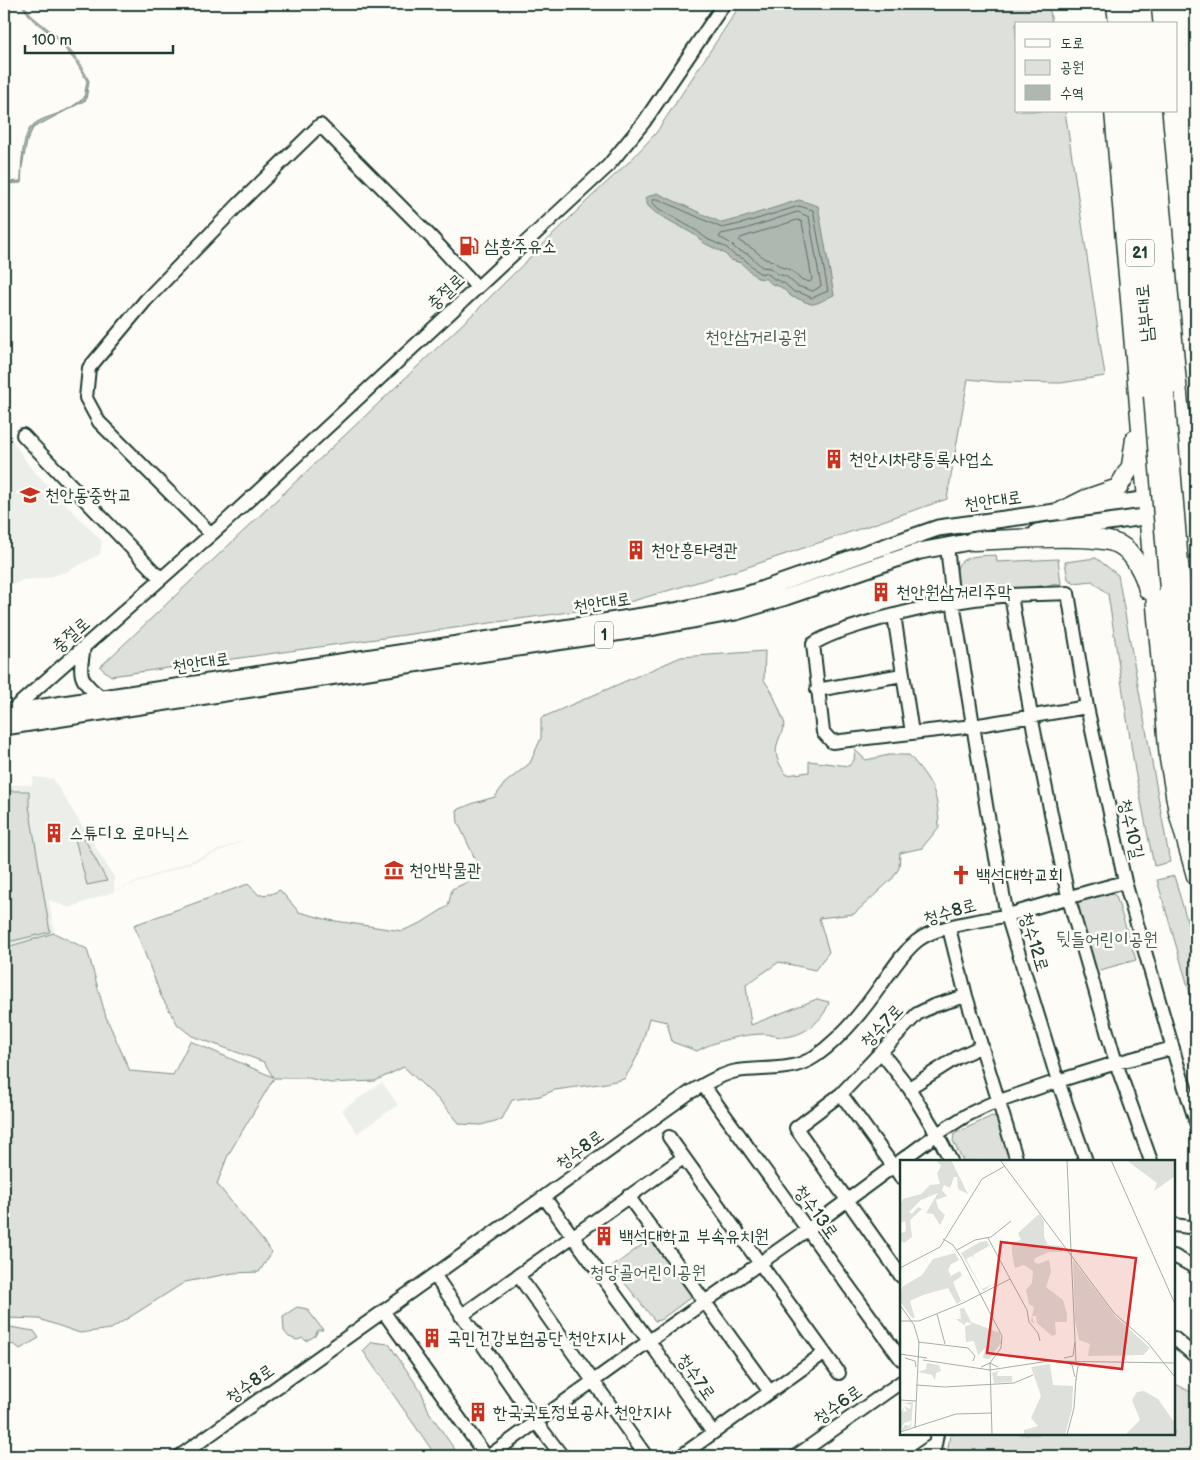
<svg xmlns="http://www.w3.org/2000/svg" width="1200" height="1460" font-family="'Balsamiq Sans','Poor Story',sans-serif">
<rect width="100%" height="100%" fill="#fdfcf7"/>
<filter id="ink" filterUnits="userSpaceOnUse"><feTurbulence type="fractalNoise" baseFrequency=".02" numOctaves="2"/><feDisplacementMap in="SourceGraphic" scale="10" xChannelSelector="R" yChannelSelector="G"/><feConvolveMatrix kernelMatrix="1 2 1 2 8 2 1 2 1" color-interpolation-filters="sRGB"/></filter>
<g filter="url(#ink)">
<path fill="#eceee9" d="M4,428l26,39 72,74 -2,13 -32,17 -22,7 -23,2 -19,8z
M33,777l20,2 61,98v14l138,-54 -53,23 -130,48 -20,-8 5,33 -50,15v-163h28z
M382,1082l16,23 -41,28 -15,-23z"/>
<path fill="#dde0db" stroke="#7e8e88" d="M741,4h308l3,20h-36v87h49l40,265 -44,7 -64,-1 -29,-3 -21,120 -205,70 -123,36 -508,71 -11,-9 375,-355 116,-115 39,-36 26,-28z
M996,555l1,7 61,-3 3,25 -97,9 -4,-3c-2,-6 -5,-15 -3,-21 3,-15 27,-13 39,-14z
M1096,558l22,17 52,287 -16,4 -19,-95 -27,-177 -16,-13 -17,2 -7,-4 -3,-17z
M765,651l-1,29 8,12 13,32c-9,23 -15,29 2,51l22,-3v-11l40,5 5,-6 1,-10 11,10 23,-5h20c23,27 29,36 30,72l-17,21 -22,5 -1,15 -6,10 -39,36 -35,4 10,34 -14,18 -36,-8 -33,23 5,40 66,-26 12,3c-5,19 -27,35 -46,35 -7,0 -13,-3 -19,-3 -20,0 -50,7 -67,17l-25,-9 -5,-20 -18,-4c-7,27 -9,37 -25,61l-18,4 -51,7 -15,6 -28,4 -10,19 -21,6 -21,-1 -17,-20 -39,-37 -29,14 -44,2 -23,-5h-34l-46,77 -11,29 55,68 -13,20 -26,1 -48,9 -74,47 -31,4 -41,-14 -35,-1v-370l50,-15 33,16 19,68 24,54 43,4 17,-34 83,36 -9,-15 -72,-26 -14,-11 -17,-29 -27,-71 114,-41 11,11 12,-1 9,-4 19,22 30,8 73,11 19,-8 27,-17 4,-17 25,-11 2,-11 -21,-44 -1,-13 17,-7 21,-6 9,-13 26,-21 11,-25v-20l140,-61z
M4,791h25v15l21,126 -46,11z
M84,838l23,43 -20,4 -12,-46z
M1174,876l22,75v63l-39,-134z
M1109,892l7,4 20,64 -43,12 -20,-69 3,-5z
M992,1116l6,2 15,43h-50l-10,-20 1,-7z
M654,1236l37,55 -1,7 -30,22 -5,1 -43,-54z
M297,1307l10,2 16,21h-5l-3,6 -9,5 -3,-3 -6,2 -8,-3 -5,-6 -1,-15z
M4,1326l30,5 5,7 -19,11 -5,-4 -11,-2z
M372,1342l17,2 33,49 7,19 26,38 -10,6h-9l-73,-105z
M1174,1383l22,12v61h-249l3,-22h224z"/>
<path fill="#aeb8b1" stroke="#75877f" d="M21,4h2l10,13 25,20 21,24 10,20 -3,19 -53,28 -6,13 -5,26 -1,16 -17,1v-2l17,-1c0,-14 1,-44 10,-54 8,-9 23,-11 33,-16 7,-3 13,-8 20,-13l3,-17 -11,-19 -19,-23 -25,-20z
M657,193l65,30 20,-5 57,-18 19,6 16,89c-6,2 -17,10 -23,9 -7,-2 -12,-6 -19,-7l-11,-10 -9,-3 -6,-5 -9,-1 -16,-15 -10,-3 -7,-7 -20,-10 -9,-8 -39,-22 -8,-7 -3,-8z"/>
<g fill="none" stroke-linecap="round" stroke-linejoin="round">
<path stroke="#586e66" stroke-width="1" d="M654,199h4l64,29 22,-5 55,-17 14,4 15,81 -16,7 -11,-5 -7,-1 -10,-9 -10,-4 -6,-5 -9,-1 -15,-14 -10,-4 -7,-7 -20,-9 -10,-8 -38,-22 -6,-6z
M798,212l11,5 12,69 -8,5 -16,-5 -10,-9 -9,-3 -8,-6 -8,-1 -14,-13 -11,-4 -7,-7 -11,-6 2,-3 24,-5z
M798,220l4,2 10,57 -2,3 -10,-3 -9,-9 -10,-3 -8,-6 -8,-2 -12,-10 -14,-8 2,-3z"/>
<defs>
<path id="minor" d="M23,435l138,144
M211,534l-112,-112 -13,-24 3,-30 57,-68 94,-97 80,-78 112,113 45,49
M947,546l6,56 34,209 20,104 51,166 28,80
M1011,595l20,121 37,180 48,167 35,98
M894,615l18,118
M84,647c-5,28 -6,33 18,51
M817,690l85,-15
M1087,707l-114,19 -141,16 -9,-10 -10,-88c16,-10 34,-15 53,-21 47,-14 96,-24 145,-28 19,-1 38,-1 57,-2l19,114 38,175 52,181 19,59
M9,713l214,-189 385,-358 36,-44 80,-118
M949,928l17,68 51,165
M881,1052l28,36 28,46 14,27
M703,1085l198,274
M909,1088l49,-31 24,-11
M841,1094l60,83
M669,1137l170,236
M628,1196l142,196
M544,1197l105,144 64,92
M1174,1225l22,3
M1174,1256l22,12
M518,1275l128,181
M435,1276l101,146 26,34
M901,1276l-105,-148 45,-34 76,-80 16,-8 33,-10
M383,1311l103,145
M461,1316l222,-158
M1174,1338l22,19
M180,1456c169,-121 340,-241 509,-363 14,-8 32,-19 48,-22 26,-4 55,1 77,-14 27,-18 49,-46 67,-72 11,-15 21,-32 36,-44 19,-16 66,-20 91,-26 39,-11 77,-23 117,-33
M489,1456l160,-115 158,-111 130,-96 30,-19 21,-10 70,-24 58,-18 57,-15
M681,1456l143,-103
M796,1456l105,-74
M918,1456l16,-11
M933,1456l4,-22"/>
<path id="major" d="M1037,532l121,-17
M4,713l671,-102 71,-16 192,-67 219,-30
M4,727l651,-100 81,-15 50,-15 134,-46 65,-12"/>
<path id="highway" d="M1116,4l2,20
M1129,4l2,20
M1141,4l2,20
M1114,111l55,648 9,53 18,64
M1127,111l26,285
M1139,111l26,283
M1152,111l27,294 12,91 5,81
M1062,511l24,-12 32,-11 13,-22 4,-27
M973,541c30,-1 126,-9 147,4 13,7 25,30 28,45
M1181,588l15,164
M1169,589c7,77 8,156 27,231"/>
</defs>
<use href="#minor" stroke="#1f3d34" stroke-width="16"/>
<use href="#major" stroke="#1f3d34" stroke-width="19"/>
<use href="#highway" stroke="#1f3d34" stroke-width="21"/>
<use href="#minor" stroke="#fdfcf7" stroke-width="12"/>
<use href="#major" stroke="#fdfcf7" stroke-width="15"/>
<use href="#highway" stroke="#fdfcf7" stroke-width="18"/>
<defs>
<path id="highway-bridge" d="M1165,394l16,194
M1153,396l16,193"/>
</defs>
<use href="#highway-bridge" stroke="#1f3d34" stroke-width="21" stroke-linecap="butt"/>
<use href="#highway-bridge" stroke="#fdfcf7" stroke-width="18"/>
</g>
</g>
<defs>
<symbol id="fuel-bare" viewBox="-9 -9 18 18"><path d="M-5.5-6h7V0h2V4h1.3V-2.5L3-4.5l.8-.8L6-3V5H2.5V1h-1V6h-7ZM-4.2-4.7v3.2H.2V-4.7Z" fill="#c8321e" stroke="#fdfcf7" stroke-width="2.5" paint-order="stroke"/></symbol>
<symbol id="building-bare" viewBox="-9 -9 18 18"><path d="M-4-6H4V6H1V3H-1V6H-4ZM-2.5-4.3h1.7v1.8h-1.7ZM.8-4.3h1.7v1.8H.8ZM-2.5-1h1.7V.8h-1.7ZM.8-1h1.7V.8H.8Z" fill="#c8321e" stroke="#fdfcf7" stroke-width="2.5" paint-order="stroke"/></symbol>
<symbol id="school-bare" viewBox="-9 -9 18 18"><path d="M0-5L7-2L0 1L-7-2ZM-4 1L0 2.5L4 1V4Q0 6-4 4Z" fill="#c8321e" stroke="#fdfcf7" stroke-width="2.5" paint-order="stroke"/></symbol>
<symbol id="museum-bare" viewBox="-9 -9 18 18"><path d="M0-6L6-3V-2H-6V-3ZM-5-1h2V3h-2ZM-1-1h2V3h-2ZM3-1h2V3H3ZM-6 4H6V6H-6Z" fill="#c8321e" stroke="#fdfcf7" stroke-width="2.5" paint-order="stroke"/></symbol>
<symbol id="church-bare" viewBox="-9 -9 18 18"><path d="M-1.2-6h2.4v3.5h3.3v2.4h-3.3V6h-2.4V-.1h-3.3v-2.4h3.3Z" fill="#c8321e" stroke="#fdfcf7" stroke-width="2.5" paint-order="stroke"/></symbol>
</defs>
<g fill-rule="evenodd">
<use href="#fuel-bare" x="455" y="232" width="28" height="28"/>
<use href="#building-bare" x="820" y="445" width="28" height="28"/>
<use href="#school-bare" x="16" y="481" width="28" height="28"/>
<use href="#building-bare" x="622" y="536" width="28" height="28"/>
<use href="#building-bare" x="867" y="578" width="28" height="28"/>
<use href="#building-bare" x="40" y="819" width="28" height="28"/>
<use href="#museum-bare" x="380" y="856" width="28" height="28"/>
<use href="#church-bare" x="947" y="861" width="28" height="28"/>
<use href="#building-bare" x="590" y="1222" width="28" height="28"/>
<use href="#building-bare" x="418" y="1324" width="28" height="28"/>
<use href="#building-bare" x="464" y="1398" width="28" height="28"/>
</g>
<g text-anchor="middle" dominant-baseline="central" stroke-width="5" stroke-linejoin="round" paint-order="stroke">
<g fill="#fdfcf7" stroke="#62766e" stroke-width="1">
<rect x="1126" y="239.5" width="28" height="27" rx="4"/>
<rect x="595" y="621.5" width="18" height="27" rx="4"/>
</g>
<g font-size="16" font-weight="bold" fill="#1f3d34">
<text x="1140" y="253">21</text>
<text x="604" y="635">1</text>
</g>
<g font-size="18" fill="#1f3d34" stroke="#fdfcf7" text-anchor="start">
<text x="484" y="246">삼흥주유소</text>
<text x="849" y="459">천안시차량등록사업소</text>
<text x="45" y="495">천안동중학교</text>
<text x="651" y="550">천안흥타령관</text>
<text x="896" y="592">천안원삼거리주막</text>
<text x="69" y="833">스튜디오 로마닉스</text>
<text x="409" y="870">천안박물관</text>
<text x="976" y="875">백석대학교회</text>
<text x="619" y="1236">백석대학교 부속유치원</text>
<text x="447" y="1338">국민건강보험공단 천안지사</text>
<text x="493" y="1412">한국국토정보공사 천안지사</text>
</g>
<g font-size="18" fill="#1f3d34" stroke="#fdfcf7">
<text transform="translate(446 292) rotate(-43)">충절로</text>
<text transform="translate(1145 313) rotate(-95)">남부대로</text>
<text transform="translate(993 501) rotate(-8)">천안대로</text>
<text transform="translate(602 603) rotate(-9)">천안대로</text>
<text transform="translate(71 635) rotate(-41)">충절로</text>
<text transform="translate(201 663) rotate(-9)">천안대로</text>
<text transform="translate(1131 829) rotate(77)">청수10길</text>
<text transform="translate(950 912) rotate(-16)">청수8로</text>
<text transform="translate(1034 942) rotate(73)">청수12로</text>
<text transform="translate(882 1026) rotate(-46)">청수7로</text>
<text transform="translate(580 1150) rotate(-36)">청수8로</text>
<text transform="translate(816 1212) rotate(54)">청수13로</text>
<text transform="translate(696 1377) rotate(55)">청수7로</text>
<text transform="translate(250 1384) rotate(-35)">청수8로</text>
<text transform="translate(838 1405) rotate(-35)">청수6로</text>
</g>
<g font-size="18" fill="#455e55" stroke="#fdfcf7">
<text x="756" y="337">천안삼거리공원</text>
<text x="1107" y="939">뒷들어린이공원</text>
<text x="648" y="1272">청당골어린이공원</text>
</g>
</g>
<g transform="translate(900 1160)">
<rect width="275" height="275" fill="#fdfcf7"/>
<path d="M36,0h15l17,34 -10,-5 -1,-12h-3l-4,11 -6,-3 -2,5 5,6 -11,4 2,8 7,7 -5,10 -7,-11 -7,-1 12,-20 -17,7 -12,12 3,2 6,-7 4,2 -12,11 2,17 -8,6 -4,-3v-7l5,-1 1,-5 -1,-6 -5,2v-18l3,-6 18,-5 9,-9 10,-1 -3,-11 4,-7zM226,0h49v16l-21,15 3,-8zM139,54l5,7v16l4,8 15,1 -1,6h-13l-14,6 -1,4 4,2 11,-4 2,11 -5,16 17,13 4,14v8h-12l1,12 -4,2 -15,-13 -1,-7h-4l2,8 -3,-3 3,-14 -5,-3 -3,-14 6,-7 1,-12 -9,-6 -9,3 -3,-15v-10l9,-3 -3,-7zM80,82l7,-1 2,5 -16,9 1,4 -2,-3 -6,3 16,30 11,-5 -10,7 -22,-38zM55,93l4,7 -8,4 -3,6 3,6 9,-5 2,5 -9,6 8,19 -4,3 -9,-16 -25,7 -13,6 5,17h-3l-12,-17 2,-14 20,-12 11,-16zM173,100l43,57 34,31 -7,7 -55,1 2,-12 -11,-4 -4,-20zM64,148l7,14 29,11 1,10 -12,16 -6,-1 2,-10 -7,7 -4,-14 -8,1 -1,-16 7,-2 -5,-2 -3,3 -8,-6h5l-1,-10zM27,203l12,2 2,6 -5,2 -1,7 -3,-5 -14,-3 8,-3zM150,204l3,21 20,1 -1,23 -7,26h-41v-5l14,-4 -7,-8 10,-22 -10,-29zM98,211l-1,5h15v6l-18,1 -2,-10zM244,231l14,8 17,24v12h-50l15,-15 -8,-20 5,-8zM13,242l-2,25 -11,4 5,-6 5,1 1,-5 -7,2 -3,6 -1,-17 4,-4 -1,4 4,-1 -3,-5 6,3 1,-4 -7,-2z" fill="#dde0db"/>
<path fill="none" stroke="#a4b0a9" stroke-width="1" d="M100,0l114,153 34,30 27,34M167,0l9,203M211,0l64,144M88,78l39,72 2,12 9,11 2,8M43,79l10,6 8,12 41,79 -1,12 -11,15 2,72M57,90l18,-10 16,-3 20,-16M0,108l40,-21 42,-68 23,-13M0,145l14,20 5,17 -4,86M37,154l8,30M0,161h19l44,-18 47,-24M18,182l50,6 7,8 -2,5M0,194l27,4M5,198l10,3 1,6M164,198l9,-2 2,-14M23,200l67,10 59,-9 126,2M166,202l6,3 3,12M81,207l9,-4 8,4M176,220l2,-14 7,-3M16,225l29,2 69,-4 19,-8M0,240l16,1M0,272l56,-18 36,-1M167,275l7,-27 2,-29"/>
<path fill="#d62828" fill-opacity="0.15" stroke="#d62828" stroke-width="2.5" d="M101,82l135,16 -14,111 -135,-16z"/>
<rect width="275" height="275" fill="none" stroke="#1f3d34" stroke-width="2.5"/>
</g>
<rect width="1200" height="1460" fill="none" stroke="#fdfcf7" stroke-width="20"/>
<rect x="10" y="10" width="1180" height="1440" fill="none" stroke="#1f3d34" stroke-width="2" filter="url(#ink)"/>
<rect x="1015" y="22" width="162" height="90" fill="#fdfcf7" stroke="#a4b0a9"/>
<rect x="1025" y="39" width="25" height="8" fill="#fdfcf7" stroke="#a4b0a9"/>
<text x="1060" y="48" font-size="15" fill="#1f3d34">도로</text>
<rect x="1025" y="60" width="25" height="15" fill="#dde0db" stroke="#a4b0a9"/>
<text x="1060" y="72" font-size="15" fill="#1f3d34">공원</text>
<rect x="1025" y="85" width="25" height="15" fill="#aeb8b1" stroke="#a4b0a9"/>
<text x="1060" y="98" font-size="15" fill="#1f3d34">수역</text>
<path d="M25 45v8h148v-8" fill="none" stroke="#1f3d34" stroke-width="2.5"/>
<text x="32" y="45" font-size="15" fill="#1f3d34" stroke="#fdfcf7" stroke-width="4" paint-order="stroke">100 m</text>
</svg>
